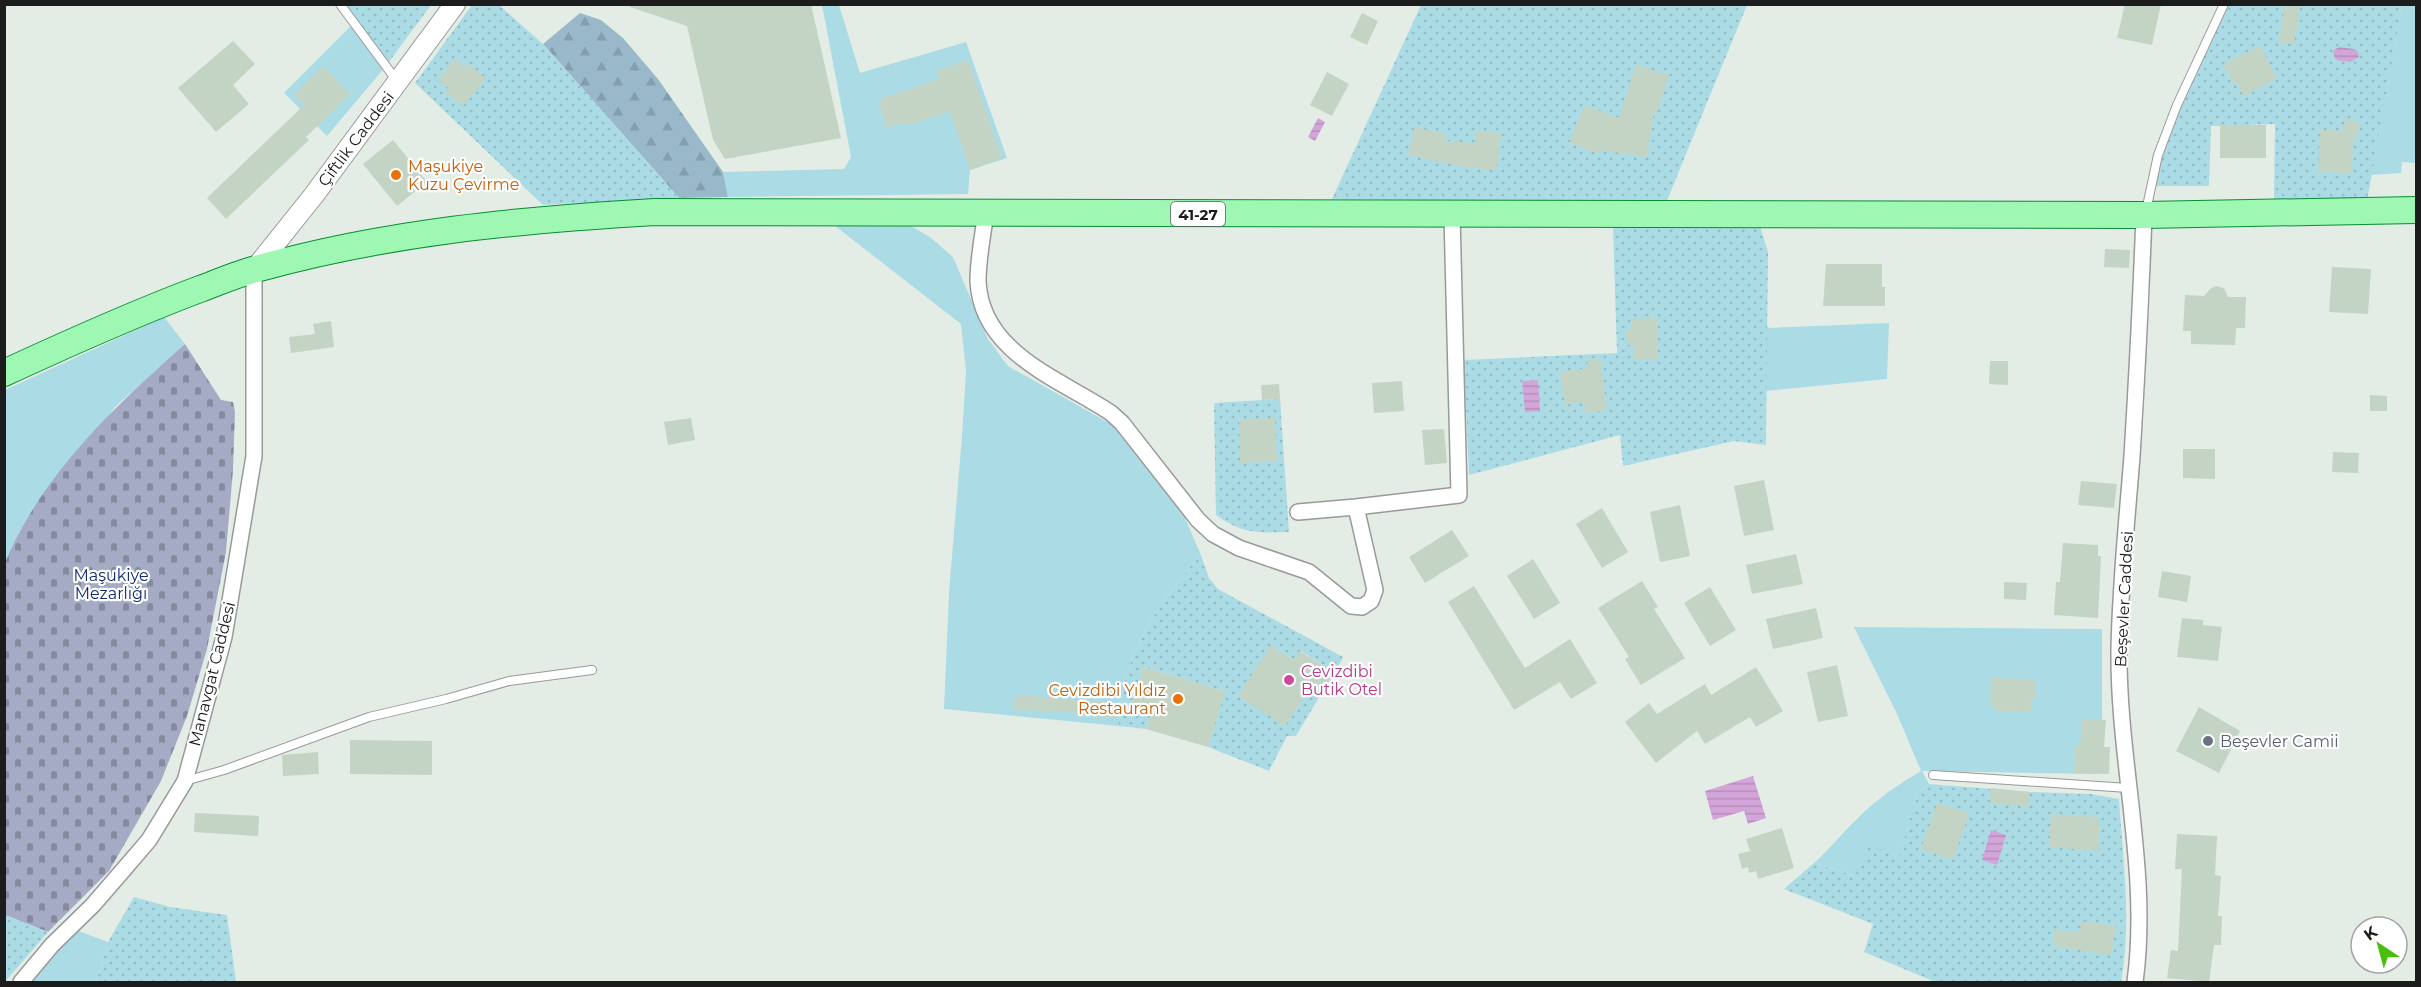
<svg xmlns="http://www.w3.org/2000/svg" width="2421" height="987" font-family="Montserrat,sans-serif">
<defs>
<pattern id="forest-firs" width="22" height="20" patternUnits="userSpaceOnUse" patternTransform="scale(1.5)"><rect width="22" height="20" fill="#99b9cb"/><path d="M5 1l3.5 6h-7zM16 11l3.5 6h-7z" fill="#839eae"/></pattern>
<pattern id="cemetery-stones" width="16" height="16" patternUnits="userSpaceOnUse" patternTransform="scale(1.5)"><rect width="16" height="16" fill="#a5abc5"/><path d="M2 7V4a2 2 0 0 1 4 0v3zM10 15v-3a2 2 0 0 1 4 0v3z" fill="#868a9f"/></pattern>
<pattern id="garden-dots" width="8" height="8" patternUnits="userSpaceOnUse" patternTransform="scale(1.5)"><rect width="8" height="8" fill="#abdce5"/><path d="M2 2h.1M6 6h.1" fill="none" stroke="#93bcc4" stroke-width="1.8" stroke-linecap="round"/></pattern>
<pattern id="water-rules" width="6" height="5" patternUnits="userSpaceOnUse" patternTransform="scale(1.5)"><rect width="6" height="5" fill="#d3a5d9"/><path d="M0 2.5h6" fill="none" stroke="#b58dba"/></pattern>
</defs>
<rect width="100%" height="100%" fill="#e3ede6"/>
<path fill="#abdce5" d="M822,5h17l21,68 106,-31 41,116 -37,12 -2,24 -240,3 -5,-25 121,-3 7,-12z
M2402,5h14v158l-14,-1 -1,11 -30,2z
M354,23l32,43 -59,70 -43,-43z
M830,222l77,2 23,13 23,20 35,82 20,27 103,58 28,33 46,61 16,37c-35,40 -60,73 -76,125 -4,14 -4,31 -7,46l-174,-17 5,-117 13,-156 4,-65 -5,-47z
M164,317l21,27 -70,63 -110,158v-175z
M1889,323l-2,56 -121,12 1,-63z
M1854,627l248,2v91l-4,54 -176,-3 7,13 -11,8 -19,66 -44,18 -41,-13c16,-14 28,-30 43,-44 19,-20 41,-34 64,-48l-24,-57z
M73,929l35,13 -12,40h-67z"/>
<path fill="url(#forest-firs)" d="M580,13l21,7 22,18 35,41 65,93 5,25 -49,1 -136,-154z"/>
<path fill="url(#cemetery-stones)" d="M185,344l36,56 12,2 2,10 -2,58 -7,82 -19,97 -20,67 -26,65 -52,90 -61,61 -43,-17 -1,-350c37,-90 110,-158 181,-221z"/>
<path fill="url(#garden-dots)" d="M340,5h91l-45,61z
M472,5h27l44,39 136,154 -136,7 -128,-122z
M1421,5h326l-81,198 -334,-4z
M2224,5h178l-35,196 -93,-2 1,-75 -64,2 -2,60h-57l6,-31z
M1760,226l8,26 -2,193 -32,-4 -111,25 -3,-31 -151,40 -5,-115 153,-7 -4,-125z
M1280,399l9,133c-32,1 -46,2 -73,-17l-2,-112z
M1201,555l8,23 9,11 125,68 -8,16 -34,-22 -7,9 -23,-15 39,42 11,7 -25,42h-9l-18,35 -61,-24 16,-56 -81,-24 -12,40 20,6 -5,16 -28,-3c3,-15 3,-32 7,-46 16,-52 41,-85 76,-125z
M1929,784l101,8 61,2 28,5c4,61 13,123 2,183h-186l-71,-30 9,-28 -89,-35 30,-26 41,13 15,-31 29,12 19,-65z
M134,897l36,10 57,8 9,67h-140l12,-40z
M5,915l43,17 -43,50z"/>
<path fill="url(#water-rules)" d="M2339,47l15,2 4,3 1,5 -9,5 -13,-2 -3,-4 -1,-5z
M1318,118l7,4 -10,19 -7,-4z
M1538,380l2,31 -15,1 -3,-31z
M1753,776l13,42 -18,6 -4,-13 -31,9 -8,-29z
M1991,830l15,5 -9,30 -15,-5z"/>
<path fill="#c3d4c5" d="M630,4h181l30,134 -116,21 -12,-19 -26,-114 -57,-19z
M2125,4h36l-9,41 -35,-7z
M2285,4h16l-7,40 -15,-2z
M1362,13l16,8 -11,24 -17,-8z
M233,41l22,23 -22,21 16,19 -33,28 -38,-44z
M2260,46l17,33 -34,17 -6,-14 -4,2 -10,-20z
M455,58l10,9 3,-3 18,14 -23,28 -18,-14 3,-4 -10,-8z
M968,60l34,98 -32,12 -20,-59 -44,15 -1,-4 -18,6 -9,-28 61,-21 -3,-8z
M1636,65l33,10 -12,38 -3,-1 -7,45 -47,-7 -1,4 -30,-11 15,-38 35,13z
M323,66l27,28 -44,43 3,3 -83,79 -19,-21 97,-93 -10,-10z
M1327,72l22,12 -17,32 -22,-11z
M2344,120l15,1 -1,17h-5l-1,35 -34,-1 2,-42 24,1z
M2220,125h46v33h-46z
M1414,127l32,7 -2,7 31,2 1,-12 25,2 -4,37 -33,-3 -56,-12z
M393,140l34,42 -30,24 -34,-42z
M2105,249l25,1 -1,18 -25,-1z
M1826,264h56v23h3v19h-62z
M2332,267l39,2 -3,45 -39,-2z
M2216,286l8,2 4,9h18l-1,31h-9l-1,17 -44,-1v-13h-8l2,-36 19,1 6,-7z
M1657,318l1,42h-25v-15h-6l-1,-16h6l-1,-10z
M331,321l3,26 -43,6 -2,-16 26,-3 -2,-10z
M1600,358l7,52 -22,3 -1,-11 -19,3 -5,-33 28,-4 -1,-8z
M1990,361h18v24l-19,-1z
M1402,381l2,30 -30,2 -2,-30z
M1279,384l1,15 -18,1 -1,-15z
M2370,395l17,1v15h-17z
M691,418l4,22 -27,5 -4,-23z
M1275,418l2,43 -37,2 -1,-44z
M1444,429l3,34 -22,2 -3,-35z
M2183,449h32v30l-32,-1z
M2333,452l26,1 -1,20 -26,-1z
M1764,480l10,50 -30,6 -10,-50z
M2081,481l36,3 -3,24 -36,-3z
M1680,505l10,51 -30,6 -10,-50z
M1602,508l26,44 -26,16 -26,-44z
M1452,530l17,26 -44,27 -16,-26z
M2063,543l35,2v11h3l-3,62 -44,-3 2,-33h4z
M1796,554l7,30 -51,10 -6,-29z
M1533,559l27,44 -26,16 -27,-43z
M2162,571l29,5 -4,26 -29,-5z
M1642,581l16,26 -4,2 31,49 -44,27 -16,-26 4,-2 -31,-49z
M2004,582l23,1 -1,17 -22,-1z
M1474,586l51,82 45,-29 27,44 -26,16 -11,-17 -46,28 -66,-108z
M1710,587l26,43 -26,16 -26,-43z
M1816,608l7,30 -50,11 -7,-30z
M2182,618l21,2v5l19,2 -4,34 -41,-4z
M1271,645l23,15 6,-9 35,22 -14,21 -11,-7 -25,39 -47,-30z
M1837,665l11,51 -30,6 -11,-50z
M1143,667l82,24 -17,56 -62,-18 5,-16 -20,-6z
M1756,667l27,44 -27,16 -6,-10 -45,27 -8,-13 -41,32 -31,-41 24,-19 8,11 48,-30 6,11z
M1991,678l45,1v20h-5v13l-34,-1 -7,-8z
M1015,695l103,8 -1,15 -42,-3 1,-3 -62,-2z
M2199,707l41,24 -21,42 -43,-22z
M2082,719l24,1 -2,27h6l-1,27 -35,-1 1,-27h5z
M350,740l82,1v34l-82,-1z
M318,752l1,22 -36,2 -1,-21z
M1991,788l39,4 -1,15 -39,-4z
M1937,803l32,10 -16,47 -32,-11z
M195,813l64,3 -1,20 -64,-4z
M2051,814l49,3 -2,34 -49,-4z
M1782,828l12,40 -36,11 -2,-8 -7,2 -1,-6 -6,2 -4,-15 12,-3 -4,-12z
M2177,834l40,2 -2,39 6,1 -3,40h4l-1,29h-7l-5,37 -42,-4 4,-28 7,1 4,-82h-7z
M2081,921l35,5 -5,29 -58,-9 1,-16 25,2z"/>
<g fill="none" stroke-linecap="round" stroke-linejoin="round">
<defs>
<path id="service" d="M340,4l57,77
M2146,211l12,-56 19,-50 47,-101
M1933,775l195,13
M185,781l39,-11 145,-53 77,-18 63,-18 83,-11"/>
<path id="minor" d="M986,212c-3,23 -8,46 -8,69 3,72 82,98 133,132l11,10 76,97 15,14 26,14 70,24 42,34 11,1 9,-6 4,-11 -19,-83 103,-12 -7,-280
M1298,512l58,-5
M21,982l31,-37 41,-40 38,-44 18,-21 36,-59 39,-144 30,-181v-186
M2135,982c15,-110 -17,-220 -16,-331 1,-65 8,-130 13,-195 5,-80 9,-161 12,-241"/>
<path id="tertiary" d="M254,270l60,-75 141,-191"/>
<path id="primary" d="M4,373c65,-30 129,-59 196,-84 19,-7 37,-15 56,-20 132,-37 263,-49 399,-57l1489,3 272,-5"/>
</defs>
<use href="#service" stroke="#999" stroke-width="10"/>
<use href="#minor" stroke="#999" stroke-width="18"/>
<use href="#tertiary" stroke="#999" stroke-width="22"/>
<use href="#primary" stroke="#088d34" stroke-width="28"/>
<use href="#service" stroke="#fff" stroke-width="8"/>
<use href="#minor" stroke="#fff" stroke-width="15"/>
<use href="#tertiary" stroke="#fff" stroke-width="20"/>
<use href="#primary" stroke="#9ef7b2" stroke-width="26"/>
</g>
<g fill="#e8710a" stroke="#fff" stroke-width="2">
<circle cx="396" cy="175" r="6"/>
<circle cx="1178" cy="699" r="6"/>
</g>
<circle fill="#d1479c" stroke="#fff" stroke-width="2" cx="1289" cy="680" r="6"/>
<circle fill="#6b7280" stroke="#fff" stroke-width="2" cx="2208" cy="741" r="6"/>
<g text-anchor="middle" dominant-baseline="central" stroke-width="4.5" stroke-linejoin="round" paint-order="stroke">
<rect fill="#fff" stroke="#606060" stroke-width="1.5" x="1171" y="202" width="54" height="24" rx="4.5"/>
<g font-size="15" font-weight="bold" fill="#1c1c1c">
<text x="1198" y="214">41-27</text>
</g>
<g font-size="16" fill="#1c1c1c" stroke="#fff">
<text transform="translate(356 139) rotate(-53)">Çiftlik Caddesi</text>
<text transform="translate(2124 599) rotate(-87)">Beşevler Caddesi</text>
<text transform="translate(212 674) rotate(-76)">Manavgat Caddesi</text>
</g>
<g font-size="16" fill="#c56008" stroke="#fff" text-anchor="start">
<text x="408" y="166">Maşukiye<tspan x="408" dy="18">Kuzu Çevirme</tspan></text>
<text x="1166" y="690" text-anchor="end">Cevizdibi Yıldız<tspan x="1166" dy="18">Restaurant</tspan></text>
</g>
<g font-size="16" fill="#112a74" stroke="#fff">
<text x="111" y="575">Maşukiye<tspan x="111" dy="18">Mezarlığı</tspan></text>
</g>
<g font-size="16" fill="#b23c85" stroke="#fff" text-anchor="start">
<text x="1301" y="671">Cevizdibi<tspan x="1301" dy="18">Butik Otel</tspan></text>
</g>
<g font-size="16" fill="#5b616d" stroke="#fff" text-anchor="start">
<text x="2220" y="741">Beşevler Camii</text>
</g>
</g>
<rect width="2421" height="987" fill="none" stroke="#1c1c1c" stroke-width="12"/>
<g transform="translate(2379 945) rotate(324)"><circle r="28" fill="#ffffff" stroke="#a4a4a4" stroke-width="1.5"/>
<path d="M0-4.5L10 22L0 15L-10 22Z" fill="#48bf0a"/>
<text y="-9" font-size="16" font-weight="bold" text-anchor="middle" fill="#1c1c1c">K</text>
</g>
</svg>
